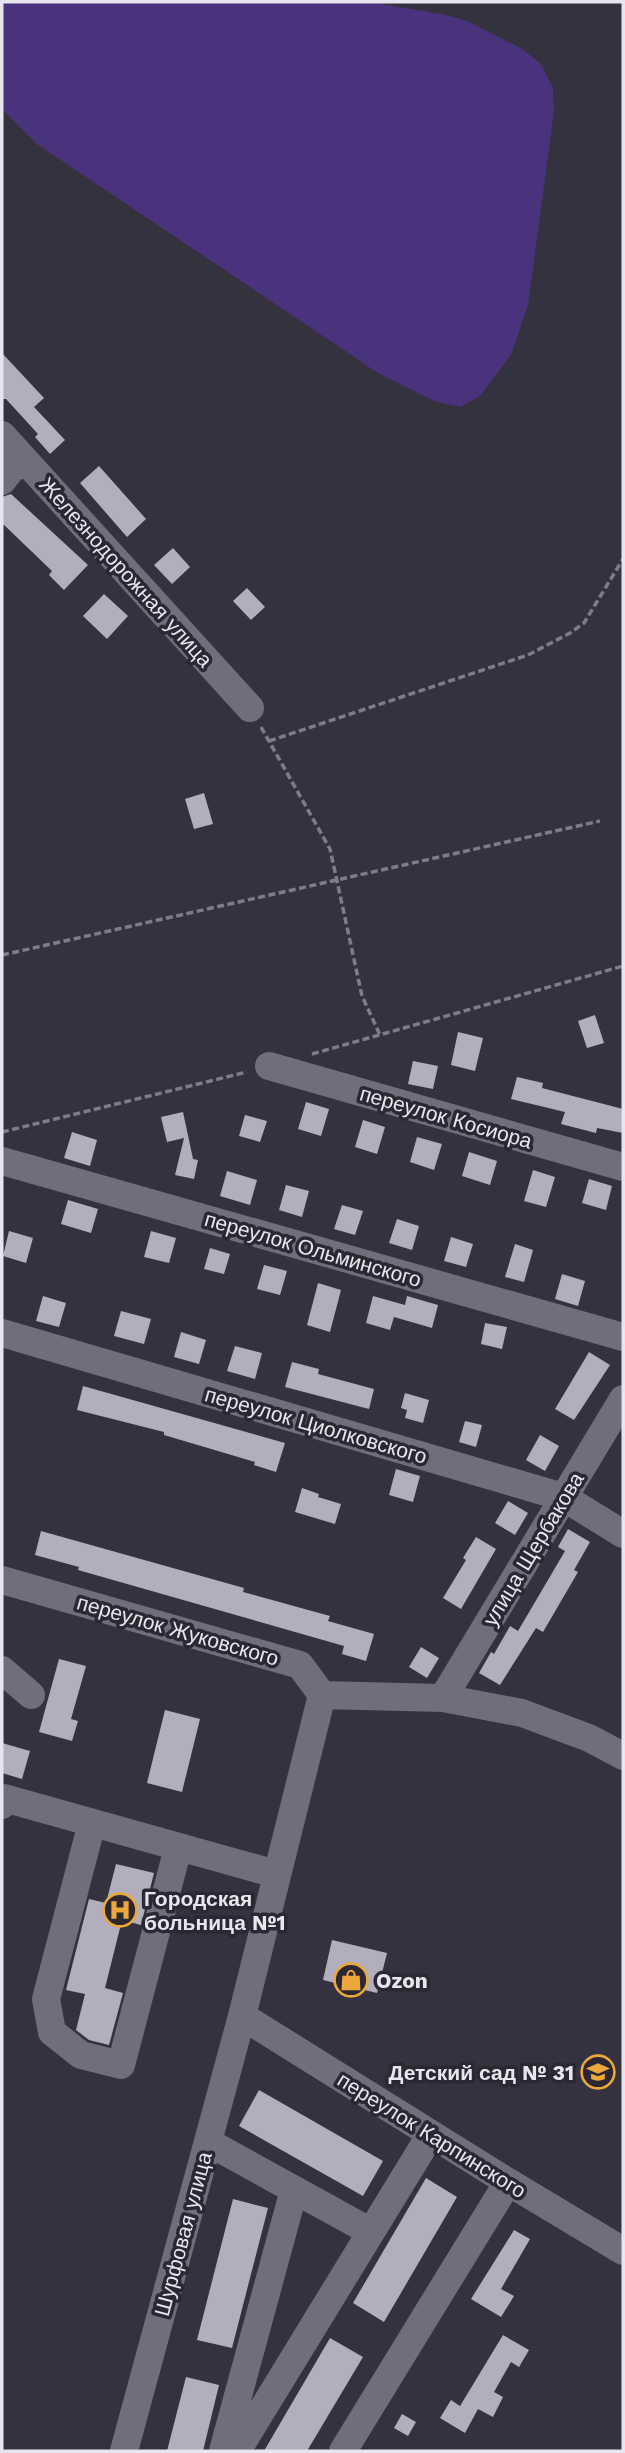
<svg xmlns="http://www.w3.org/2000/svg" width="625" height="2453" font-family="'Work Sans',sans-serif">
<rect width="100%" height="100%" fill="#35323f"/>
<path fill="#4b327c" d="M2,2h368l76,13 21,6 55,28 18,14 13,25 1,23 -26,194 -17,50 -31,41 -20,11 -26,-6 -56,-28 -341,-229 -35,-35z"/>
<path fill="#b2aebe" d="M2,353l42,45 -10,9 31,33 -15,14 -15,-17 3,-3 -32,-35h-4z
M99,466l47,53 -19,18 -47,-54z
M11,494l77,71 -24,25 -15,-15 3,-4 -50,-48v-26z
M173,548l17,19 -18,17 -18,-19z
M247,588l18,19 -14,13 -18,-19z
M104,594l24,22 -21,23 -24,-23z
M204,793l9,31 -19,5 -9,-30z
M595,1015l9,28 -17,5 -9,-27z
M458,1032l25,6 -8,33 -24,-6z
M413,1061l25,5 -5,23 -25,-5z
M517,1077l26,6 -1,5 81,21v24l-26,-5 -1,5 -35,-9 4,-12 -54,-13z
M306,1102l23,7 -8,27 -23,-7z
M183,1112l10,47 5,1 -4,19 -19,-4 9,-37 -17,4 -6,-25z
M245,1115l22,6 -7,21 -21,-6z
M363,1120l22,7 -8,27 -22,-7z
M72,1132l25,8 -7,26 -26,-8z
M417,1137l25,7 -8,26 -24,-8z
M469,1152l28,9 -7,24 -28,-9z
M533,1170l22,7 -9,30 -22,-6z
M227,1171l30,9 -7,25 -30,-9z
M589,1179l23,7 -6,24 -24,-7z
M286,1185l23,6 -7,26 -23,-7z
M68,1200l30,9 -7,24 -30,-9z
M342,1205l21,6 -8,24 -21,-6z
M397,1219l22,7 -7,24 -23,-7z
M9,1231l24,7 -7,25 -23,-7z
M151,1231l25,7 -7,25 -25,-6z
M451,1237l22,7 -7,23 -22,-6z
M515,1244l18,6 -9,32 -19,-5z
M210,1248l20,6 -6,20 -20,-5z
M264,1265l23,6 -7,24 -23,-6z
M562,1274l23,7 -7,25 -23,-7z
M318,1283l23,7 -11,42 -23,-7z
M43,1296l23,7 -7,24 -23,-6z
M373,1296l32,9 2,-9 31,9 -6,23 -38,-11 -4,13 -24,-7z
M121,1311l30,8 -7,25 -30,-8z
M485,1323l22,4 -5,22 -21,-5z
M181,1332l25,8 -7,24 -25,-7z
M235,1346l27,7 -7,26 -28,-8z
M589,1352l21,13 -36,55 -19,-11z
M292,1362l27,7 -1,5 56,15 -5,20 -84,-22z
M83,1386l202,57 -9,29 -22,-7 1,-3 -91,-27v-3l-87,-22z
M405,1393l24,7 -6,23 -18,-5 2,-8 -6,-2z
M465,1421l17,4 -6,22 -17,-5z
M540,1435l19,11 -14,25 -19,-11z
M396,1469l24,7 -7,26 -24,-7z
M302,1488l17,6 -1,3 23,7 -6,20 -40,-12z
M508,1501l20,12 -13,22 -20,-12z
M568,1529l22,13 -16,28 4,2 -35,60 -7,-4 -36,57 -21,-12 12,-21 3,2 16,-28 8,5 47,-80 -7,-4z
M41,1531l203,57 -1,4 87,24 -2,5 46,13 -8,27 -24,-7 2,-8 -266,-76 1,-3 -44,-12z
M476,1537l20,12 -35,60 -18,-11 23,-38 -3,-2z
M421,1647l18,11 -12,20 -18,-11z
M59,1659l27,7 -15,53 7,2 -6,20 -33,-9z
M165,1710l35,9 -18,73 -35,-9z
M2,1743l28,8 -8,28 -20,-6z
M116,1864l38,9 -13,52 -19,-5 -17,68 18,5 -14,52 -20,-5 -13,-10 9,-36 -19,-4 23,-91 17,4z
M332,1940l55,13 -10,40 -54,-13z
M259,2090l124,71 -20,35 -124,-70z
M426,2178l31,19 -73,125 -31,-19z
M233,2199l35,9 -36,140 -35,-8z
M514,2230l16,9 -29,50 13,7 -13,21 -30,-18z
M503,2335l26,15 -10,17 -8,-5 -17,30 9,5 -10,20 -15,-8 -13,24 -25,-15 11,-18 9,6z
M330,2338l33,19 -56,94h-43z
M186,2377l33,8 -16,66h-36z
M402,2414l14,8 -8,14 -14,-8z"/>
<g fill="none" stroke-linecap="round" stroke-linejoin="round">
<path stroke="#7f7c88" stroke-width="3.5" stroke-dasharray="7 3.5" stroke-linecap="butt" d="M261,727l69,122 32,147 18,39
M269,741l259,-86 42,-22 14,-10 39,-64
M2,955l598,-134
M312,1054l311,-88
M2,1132l245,-60"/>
<path stroke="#716d7c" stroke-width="28" d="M2,435l248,273
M2,481l19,-24
M269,1066l354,101
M2,1161l621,176
M2,1333l561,164 60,37
M2,1580l298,85 22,30 121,3 79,15 67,25 34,18
M2,1670l29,25
M443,1698l180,-299
M2,1805l2,-7 272,76
M92,1823l-46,176 6,33 29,23 40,10 57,-217
M242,2016l266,166 115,69
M208,2142l163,90
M124,2451l118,-435 80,-321
M223,2451l71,-261
M237,2451l194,-317
M343,2451l165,-269"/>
</g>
<defs>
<symbol id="hospital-ring" viewBox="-11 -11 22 22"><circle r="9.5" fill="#2b2834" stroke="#eda83b" stroke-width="1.5"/><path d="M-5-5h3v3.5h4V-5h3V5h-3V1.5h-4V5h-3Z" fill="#eda83b"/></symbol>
<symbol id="shop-ring" viewBox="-11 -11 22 22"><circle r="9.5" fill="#2b2834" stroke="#eda83b" stroke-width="1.5"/><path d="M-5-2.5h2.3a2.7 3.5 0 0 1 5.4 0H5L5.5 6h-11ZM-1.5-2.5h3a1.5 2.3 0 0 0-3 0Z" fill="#eda83b"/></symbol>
<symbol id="school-ring" viewBox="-11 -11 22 22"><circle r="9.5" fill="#2b2834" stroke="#eda83b" stroke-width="1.5"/><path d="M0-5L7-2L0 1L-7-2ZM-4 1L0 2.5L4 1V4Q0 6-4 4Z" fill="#eda83b"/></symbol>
</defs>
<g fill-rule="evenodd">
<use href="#hospital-ring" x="101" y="1891" width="38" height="38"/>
<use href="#shop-ring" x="332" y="1961" width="38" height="38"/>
<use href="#school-ring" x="579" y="2053" width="38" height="38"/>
</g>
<g text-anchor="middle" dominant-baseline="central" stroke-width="7" stroke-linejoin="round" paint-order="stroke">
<g font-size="21" fill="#e7e5ee" stroke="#2b2834">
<text transform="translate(126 572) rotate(48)">Железнодорожная улица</text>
<text transform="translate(446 1117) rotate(16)">переулок Косиора</text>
<text transform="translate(313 1249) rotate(16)">переулок Ольминского</text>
<text transform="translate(316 1425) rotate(16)">переулок Циолковского</text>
<text transform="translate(533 1549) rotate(-59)">улица Щербакова</text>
<text transform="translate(178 1630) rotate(16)">переулок Жуковского</text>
<text transform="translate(432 2135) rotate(32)">переулок Карпинского</text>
<text transform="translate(183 2234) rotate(-75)">Шурфовая улица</text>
</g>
<g font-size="21" font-weight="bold" fill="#e7e5ee" stroke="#2b2834" text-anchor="start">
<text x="144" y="1898">Городская<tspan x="144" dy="24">больница №1</tspan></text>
<text x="376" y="1980">Ozon</text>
<text x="574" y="2072" text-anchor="end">Детский сад № 31</text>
</g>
</g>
<rect width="625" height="2453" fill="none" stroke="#e7e5ee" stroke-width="7"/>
</svg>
